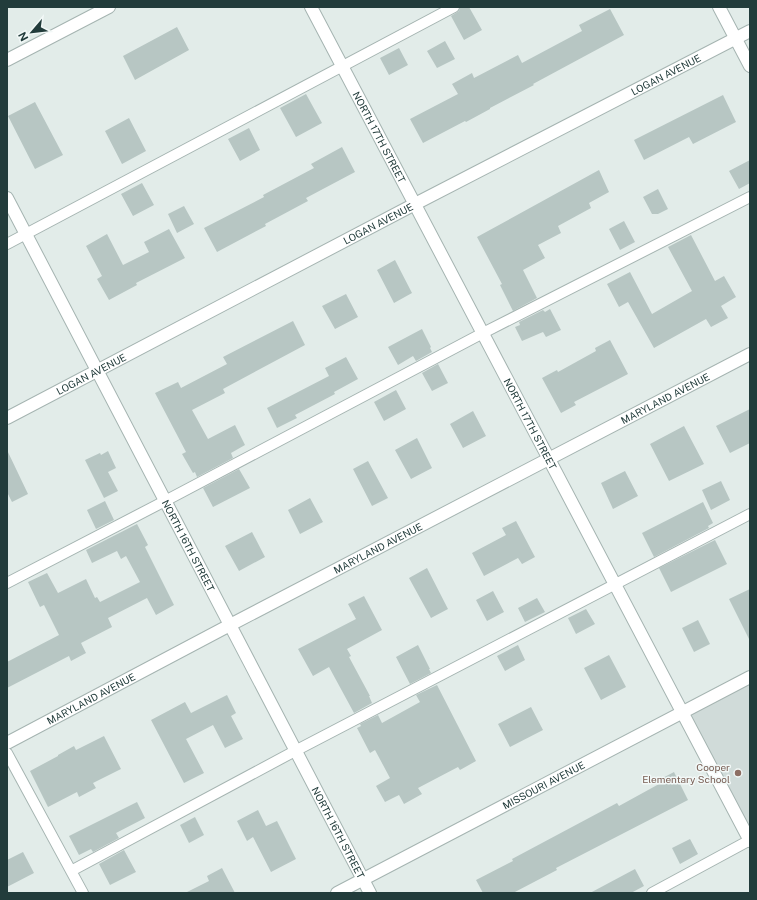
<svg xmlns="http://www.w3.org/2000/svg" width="757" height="900" font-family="'Public Sans',sans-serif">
<rect width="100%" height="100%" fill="#e2ece9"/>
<path fill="#d0dbd9" d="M750,677v164l-68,-128z"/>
<path fill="#b7c6c3" d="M460,7h9l13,23 -18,10 -13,-24 8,-5z
M610,9l14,26 -91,49 1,1 -44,23v1l-24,13 -1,-1 -42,22 -13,-24 48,-25 -6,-10 20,-11 2,5 44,-23 4,8 60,-32 -3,-6z
M177,27l12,23 -54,30 -12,-24z
M445,41l10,18 -18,9 -10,-17z
M399,48l9,17 -19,10 -9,-17z
M306,94l16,29 -26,14 -16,-29z
M723,95l13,27 -43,22 -4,-7 -45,23 -10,-20z
M35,102l28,53 -28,14 -27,-53z
M129,118l17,33 -24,13 -17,-33z
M249,128l11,22 -20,11 -12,-22z
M342,147l13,25 -49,26 2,3 -43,23 1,2 -49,26 -13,-24 60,-31 -1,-2 51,-27 -3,-4z
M750,160v23l-11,6 -10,-18z
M599,170l10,22 -20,11 2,5 -33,18 3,7 -23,12 7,13 -22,12 14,28 -24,13 -13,-26 2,-1 -25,-47z
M142,183l12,22 -21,11 -12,-22z
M658,189l10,20 -10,5h-6l-9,-17z
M184,206l10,18 -17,9 -9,-19z
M624,221l11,21 -15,8 -11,-21z
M169,229l16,29 -49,25 1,2 -28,15 -12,-21 5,-3 -16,-30 21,-12 16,31 26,-13 -5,-10z
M691,235l24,46 9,-5 12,21 -15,9 7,12 -17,9 -5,-8 -52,29 -26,-46 -9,5 -12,-23 23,-12 22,42 40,-23 -24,-44z
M395,260l17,33 -18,10 -17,-33z
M346,294l12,23 -23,12 -13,-23z
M550,309l11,21 -15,7 -3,-5 -21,9 -7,-14 5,-2 -1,-3 24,-12 2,2z
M293,321l12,24 -82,44 2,4 -33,17 16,29 27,-14 10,20 -14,8 2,5 -36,19 -2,-5 -2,1 -11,-19 4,-2 -31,-59 23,-11 3,6 46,-24 -4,-7z
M422,329l9,18 -1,1 2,4 -16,9 -3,-5 -15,9 -10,-18z
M610,340l18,34 -54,28 2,3 -15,8 -19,-35 15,-8 1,2 38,-21 -1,-3z
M346,357l12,22 -24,13 1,2 -40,21 2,3 -20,10 -10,-20 62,-32 -4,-8z
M438,364l10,19 -16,8 -10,-18z
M396,390l10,19 -22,12 -10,-19z
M750,409v34l-20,10 -14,-27z
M473,411l13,25 -23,12 -13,-24z
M684,426l20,38 -35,17 -19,-37z
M417,438l15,30 -21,11 -16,-29z
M7,450l21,44 -16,8 -5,-10z
M108,451l8,17 -8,4 10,19 -14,7 -19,-38 15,-7 1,2z
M368,461l20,37 -16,8 -19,-37z
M239,469l11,19 -37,19 -10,-19z
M625,471l13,25 -25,13 -12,-26z
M721,481l9,19 -19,10 -9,-20z
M310,498l13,24 -23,12 -12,-24z
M105,501l9,19 -18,9 -9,-19z
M703,502l10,21 -5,3 1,2 -55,29 -12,-24z
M516,521l19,36 -13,7 -4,-6 -34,18 -12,-23 34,-18 -4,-7z
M137,524l11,21 -3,2 29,58 -18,10 -9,-17 -39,20 4,9 -31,16 5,10 -15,8 -2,-5 -62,32v-26l52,-27 -15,-30 -4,2 -12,-25 19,-9 11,20 28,-14 9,19 2,-1 3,5 40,-20 -14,-26 -5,3 -4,-8 -25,12 -6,-13z
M252,532l13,25 -26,14 -14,-25z
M715,540l12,24 -56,28 -12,-24z
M427,568l21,41 -17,9 -22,-40z
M750,589v52l-21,-42z
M493,591l11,21 -17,9 -11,-21z
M364,596l18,34 -35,19 4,7 -2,1 21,39h-1l3,7 -18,10 -25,-46 -16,9 -15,-27 58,-30 -8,-15z
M537,598l8,14 -20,10 -7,-14z
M586,609l9,15 -19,10 -8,-16z
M698,620l12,24 -16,8 -12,-24z
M418,645l12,24h-1l2,4 -21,11 -14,-27z
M518,645l7,15 -20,11 -8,-15z
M609,655l17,32 -25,13 -17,-32z
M437,685l39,76 -16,9 -2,-3 -40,21 4,6 -18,10 -5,-9 -14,7 -9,-16 14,-8 -15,-28 -5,3 -13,-25 4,-2 -1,-2 18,-9 4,8 38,-21 -4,-7z
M227,695l9,18 -5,3 12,23 -18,9 -12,-23 -27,14 18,34 -20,10 -33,-63 34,-18 6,11z
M531,707l12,23 -33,17 -12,-23z
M104,736l17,33 -28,14 3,5 -17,9 -2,-5 -29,15 -18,-36 28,-15v-1l16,-9 2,4z
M674,772l14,28 -132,68 1,2 -44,23h-30l-7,-13 37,-19 -1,-2 105,-56 2,3 40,-22 -2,-3z
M137,802l8,16 -29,15 3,5 -26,14 -2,-3 -12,6 -10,-19z
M258,810l8,16 11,-5 19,38 -25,13 -18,-35 -6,4 -10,-20z
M195,817l9,18 -15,8 -9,-18z
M690,839l8,15 -18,10 -8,-16z
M124,850l12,22 -26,13 -11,-21z
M23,852l11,21 -27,14v-27z
M222,868l13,25h-50l24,-12 -2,-5z
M635,869l9,17 -13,7h-41z"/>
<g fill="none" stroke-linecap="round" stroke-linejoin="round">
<defs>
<path id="lane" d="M7,244l447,-237
M7,583l158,-82 318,-168 267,-136
M7,753l76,140
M71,871l224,-120 455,-237
M652,893l98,-53"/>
<g id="street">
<path id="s1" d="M311,7l439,834"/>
<path d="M719,7l31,59"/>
<path d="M7,60l102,-53"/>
<path id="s2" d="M7,198l363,695"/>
<path id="s3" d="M7,418l408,-214 335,-173"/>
<path id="s4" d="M7,743l223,-118 520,-271"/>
<path id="s5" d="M337,893l413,-216"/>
</g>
</defs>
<use href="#lane" stroke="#a5b4b1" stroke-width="12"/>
<use href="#street" stroke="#a5b4b1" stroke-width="14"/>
<use href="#lane" stroke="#fff" stroke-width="10"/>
<use href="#street" stroke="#fff" stroke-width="12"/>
</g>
<circle fill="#8d6e63" stroke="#f2f8f7" stroke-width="1.5" cx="738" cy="773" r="4"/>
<g text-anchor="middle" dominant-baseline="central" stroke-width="3" stroke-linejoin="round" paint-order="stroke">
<g font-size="10" fill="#223c3b" stroke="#f2f8f7">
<text stroke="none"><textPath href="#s3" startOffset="743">LOGAN AVENUE</textPath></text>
<text stroke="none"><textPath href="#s1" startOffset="147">NORTH 17TH STREET</textPath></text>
<text stroke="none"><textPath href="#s3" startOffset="419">LOGAN AVENUE</textPath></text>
<text stroke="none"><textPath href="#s3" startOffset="95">LOGAN AVENUE</textPath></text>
<text stroke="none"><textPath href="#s4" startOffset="743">MARYLAND AVENUE</textPath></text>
<text stroke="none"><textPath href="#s1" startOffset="471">NORTH 17TH STREET</textPath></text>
<text stroke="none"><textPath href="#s2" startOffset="392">NORTH 16TH STREET</textPath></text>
<text stroke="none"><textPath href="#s4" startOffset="419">MARYLAND AVENUE</textPath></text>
<text stroke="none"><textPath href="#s4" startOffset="95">MARYLAND AVENUE</textPath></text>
<text stroke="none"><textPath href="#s5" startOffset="233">MISSOURI AVENUE</textPath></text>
<text stroke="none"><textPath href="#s2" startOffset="716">NORTH 16TH STREET</textPath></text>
</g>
<g font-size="10" fill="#785e54" stroke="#f2f8f7" text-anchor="end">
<text x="730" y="767">Cooper<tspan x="730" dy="12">Elementary School</tspan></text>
</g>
</g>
<rect width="757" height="900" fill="none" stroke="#223c3b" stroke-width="16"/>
<g transform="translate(32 32) rotate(242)" stroke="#f2f8f7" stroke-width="3" paint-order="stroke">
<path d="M0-3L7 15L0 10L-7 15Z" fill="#223c3b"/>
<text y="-6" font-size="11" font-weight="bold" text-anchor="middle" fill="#223c3b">N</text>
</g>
</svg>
